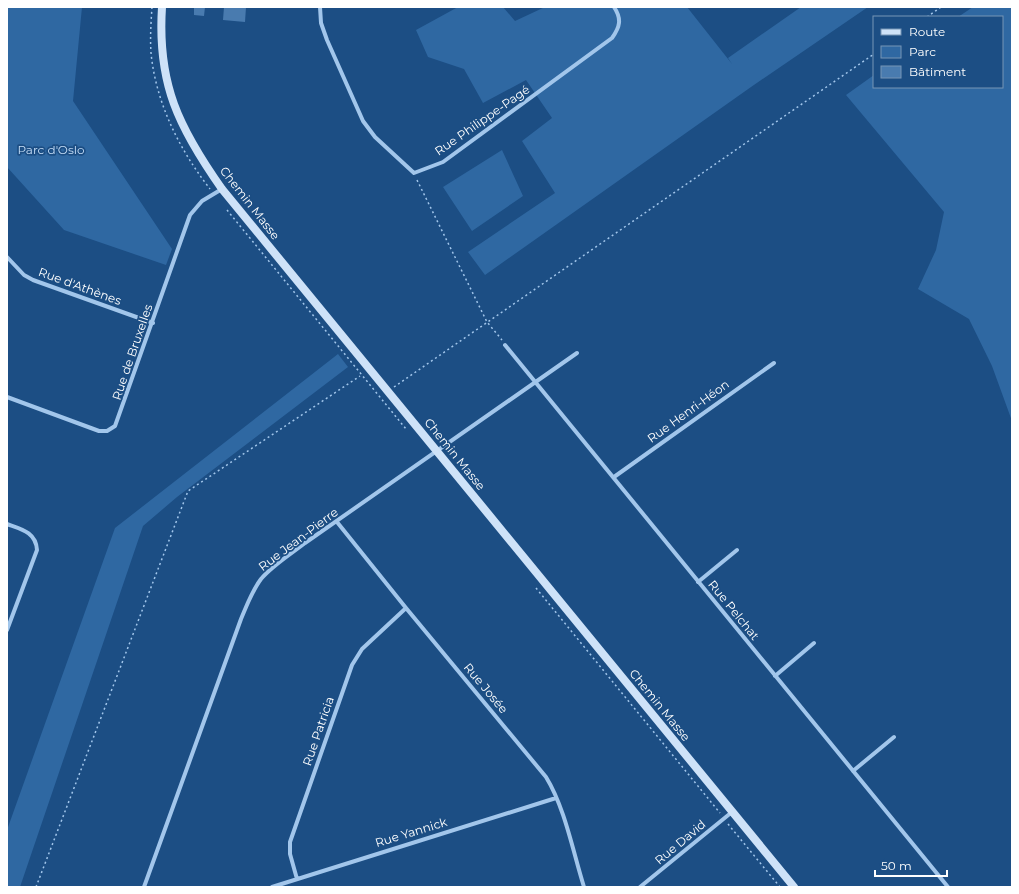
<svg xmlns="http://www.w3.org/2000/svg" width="1019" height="894" font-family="Montserrat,sans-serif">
<rect width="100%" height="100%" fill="#1c4e84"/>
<path fill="#2f68a2" d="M7,7h75l-9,94 99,148 -6,16 -102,-35 -57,-63z
M458,7h45l12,14 30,-14h142l45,57 -4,-6 73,-51h67l-117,80 -266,188 -17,-23 87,-59 -33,-52 30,-23 -26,-38 -43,23 -19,-34 -36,-12 -12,-27z
M973,7h39v414l-20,-55 -23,-47 -51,-30 18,-39 8,-38 -98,-117 28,-20v12h128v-70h-44z
M502,150l21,46 -51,35 -29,-44z
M338,354l10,13 -171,130 -34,29 -123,361h-13v-57l108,-302z"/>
<path fill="#497baf" d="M194,7h11l-1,9 -10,-1z
M224,7h22l-1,15 -22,-2z"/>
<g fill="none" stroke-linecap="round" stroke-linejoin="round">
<path stroke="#a2c6eb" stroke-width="1.5" stroke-dasharray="2 3" stroke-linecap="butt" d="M152,7c-1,15 -2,31 -1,46 5,50 28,96 59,136
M927,17l14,-10
M417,180l70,142 15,18
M227,210l179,219
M394,387l480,-333
M536,588l184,225
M728,824l52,63
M36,887l152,-396 172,-115"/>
<path stroke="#a2c6eb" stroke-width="4" d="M320,7l1,16 6,17 36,81 12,16 39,36 29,-11 169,-124c8,-11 10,-19 2,-31
M7,257l17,18 9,5 120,43
M505,345l443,542
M7,397l92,34h8l8,-5 75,-211 12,-14 20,-12
M614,477l160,-114
M337,522l69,86 140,169c19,31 27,75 38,110
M7,524c14,5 29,8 30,26l-30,80
M698,582l39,-32
M775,676l39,-33
M853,771l41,-34
M297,879l-7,-25v-12l62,-177 10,-16 44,-41
M144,887l97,-268c6,-14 11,-28 20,-40 12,-14 30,-25 44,-36l272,-190
M272,887l284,-89
M640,887l92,-75"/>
<path stroke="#cee2f8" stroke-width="8" d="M162,7c-5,77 17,121 60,182l572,698"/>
</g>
<g text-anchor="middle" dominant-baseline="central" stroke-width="3.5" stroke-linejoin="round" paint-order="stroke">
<g font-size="12" fill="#fff" stroke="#1c4e84">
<text transform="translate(482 120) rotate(-35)">Rue Philippe-Pagé</text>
<text transform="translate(250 203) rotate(52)">Chemin Masse</text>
<text transform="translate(80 286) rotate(20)">Rue d'Athènes</text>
<text transform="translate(132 352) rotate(-71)">Rue de Bruxelles</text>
<text transform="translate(688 411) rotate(-36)">Rue Henri-Héon</text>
<text transform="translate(455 454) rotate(51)">Chemin Masse</text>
<text transform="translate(298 539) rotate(-37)">Rue Jean-Pierre</text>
<text transform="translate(734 610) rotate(51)">Rue Pelchat</text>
<text transform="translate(486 688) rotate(50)">Rue Josée</text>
<text transform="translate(660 705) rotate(51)">Chemin Masse</text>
<text transform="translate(318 731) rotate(-71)">Rue Patricia</text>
<text transform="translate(411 832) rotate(-17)">Rue Yannick</text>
<text transform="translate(680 842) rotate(-40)">Rue David</text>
</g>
<g font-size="12" fill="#c7dff8" stroke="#1c4e84">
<text x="51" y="149">Parc d'Oslo</text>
</g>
</g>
<rect width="1019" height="894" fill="none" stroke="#ffffff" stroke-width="16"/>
<rect x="873" y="16" width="130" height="72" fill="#1c4e84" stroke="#7795b5"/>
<rect x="881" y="29" width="20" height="6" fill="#cee2f8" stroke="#7795b5"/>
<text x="909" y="36" font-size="12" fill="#ffffff">Route</text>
<rect x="881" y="46" width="20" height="12" fill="#2f68a2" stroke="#7795b5"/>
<text x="909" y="56" font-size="12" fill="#ffffff">Parc</text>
<rect x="881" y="66" width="20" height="12" fill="#497baf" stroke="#7795b5"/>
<text x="909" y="76" font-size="12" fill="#ffffff">Bâtiment</text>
<path d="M875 870v6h72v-6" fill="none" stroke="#ffffff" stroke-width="2"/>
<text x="881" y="870" font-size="12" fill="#ffffff" stroke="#1c4e84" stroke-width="3" paint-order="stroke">50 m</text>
</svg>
